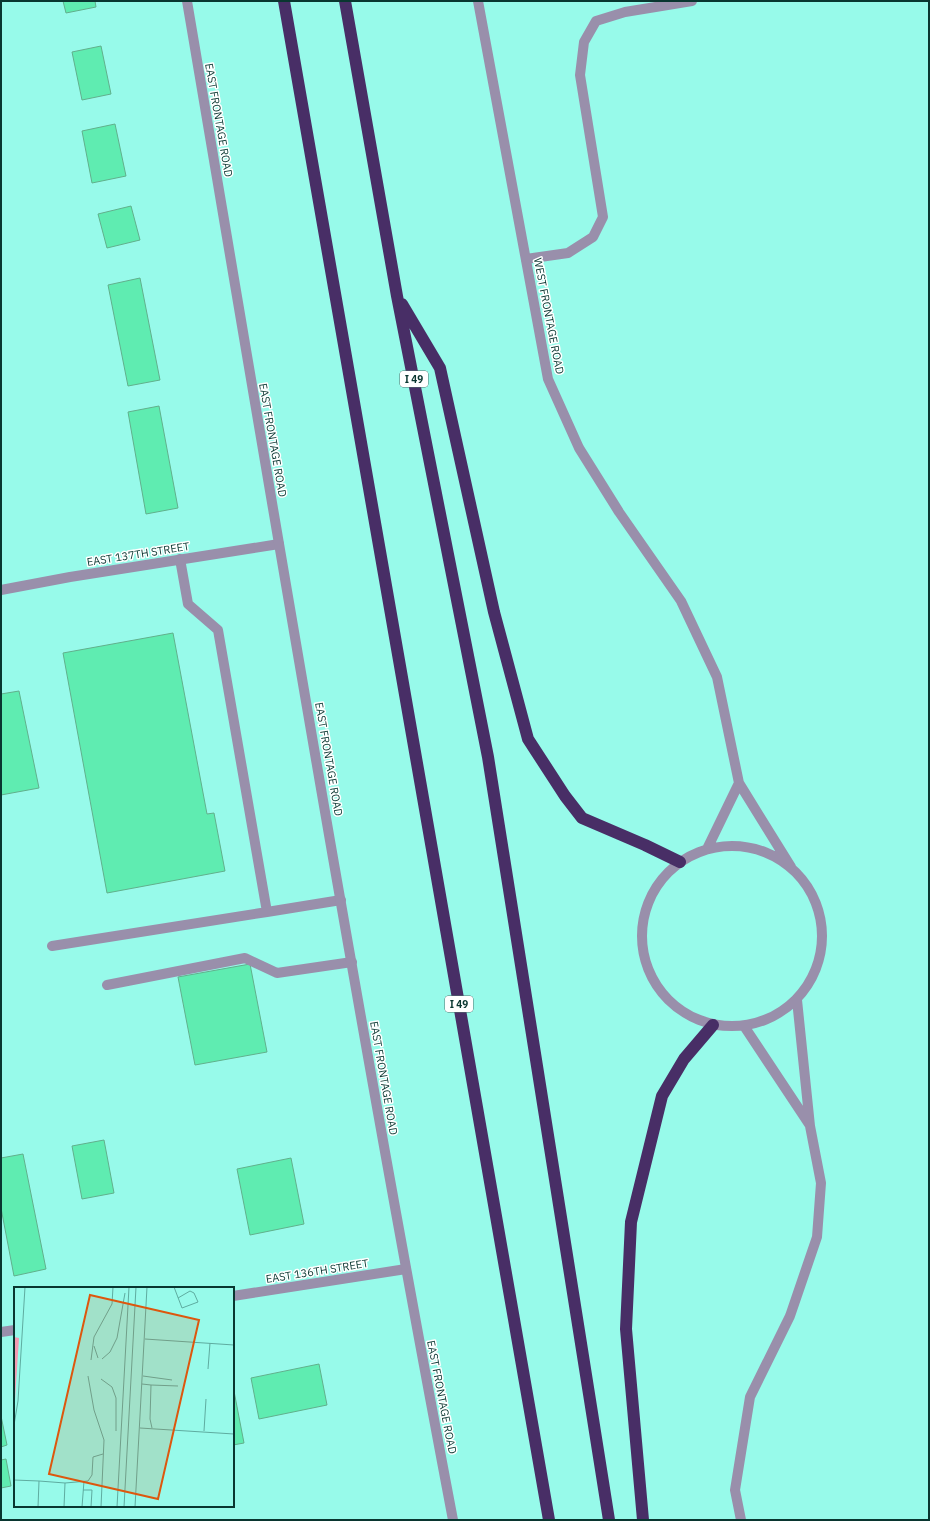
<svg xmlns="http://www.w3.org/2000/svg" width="930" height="1521" font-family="'IBM Plex Sans',sans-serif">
<rect width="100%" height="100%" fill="#97faea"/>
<path fill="#5fecb1" stroke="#61b08c" d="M63,1h32l1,6 -30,6z
M101,46l10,48 -29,6 -10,-48z
M115,124l11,52 -34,7 -10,-52z
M131,206l9,34 -33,8 -9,-34z
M140,278l20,102 -32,6 -20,-101z
M159,406l19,102 -32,6 -18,-102z
M173,633l34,181 7,-1 11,58 -118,22 -44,-240z
M19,691l20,97 -38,7v-101z
M250,964l17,88 -72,13 -17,-88z
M104,1140l10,53 -32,6 -10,-53z
M23,1154l23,115 -32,7 -13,-68v-50z
M291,1158l13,66 -54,11 -13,-66z
M319,1364l8,41 -68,14 -8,-41z
M233,1386l11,57 -11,2z
M1,1416l6,29 -6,2z
M6,1459l5,27 -10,2v-28z"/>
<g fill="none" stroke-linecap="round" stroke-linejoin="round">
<path stroke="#998fab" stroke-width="10" d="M526,259l42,-6 25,-16 10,-20 -23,-142 4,-33 12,-21 29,-9 67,-11
M180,559l8,45 30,26 49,282 74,-12
M52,946l215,-34
M107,985l138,-27 32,15 75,-11"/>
<path stroke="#998fab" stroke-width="10" d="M1,590l69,-13 209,-33
M233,1296l173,-27
M1,1332l14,-2"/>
<path stroke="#998fab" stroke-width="10" d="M187,1c86,507 170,1014 266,1519
M478,1l70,378 31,69 40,64 62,89 36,76 22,106 52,84
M642 936a90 90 0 1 1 180 0a90 90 0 1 1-180 0Z
M707,849l32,-66
M744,1026l65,98
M741,1520l-6,-30 15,-93 40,-81 27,-79 4,-54 -11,-57 -13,-126"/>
<path stroke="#482e66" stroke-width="12" d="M284,1l265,1519
M345,1l52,295 91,461 121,763
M402,304l38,64 54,244 34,127 37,57 17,22 63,27 35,17
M643,1520l-17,-191 5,-107 31,-126 22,-37 29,-34"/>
</g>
<g text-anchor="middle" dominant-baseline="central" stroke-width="3" stroke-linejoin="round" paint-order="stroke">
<g fill="#fff" stroke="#53726e" stroke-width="1">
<rect x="400" y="371" width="28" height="16" rx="3"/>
<rect x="445" y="996" width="28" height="16" rx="3"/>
</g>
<g font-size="10" font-weight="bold" fill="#093630">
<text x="414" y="379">I 49</text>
<text x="459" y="1004">I 49</text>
</g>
<g font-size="11" fill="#093630" stroke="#fff">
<text transform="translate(219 120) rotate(80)">EAST FRONTAGE ROAD</text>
<text transform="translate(549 316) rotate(79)">WEST FRONTAGE ROAD</text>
<text transform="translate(273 440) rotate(80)">EAST FRONTAGE ROAD</text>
<text transform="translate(138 554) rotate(-9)">EAST 137TH STREET</text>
<text transform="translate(329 759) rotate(80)">EAST FRONTAGE ROAD</text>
<text transform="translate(384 1078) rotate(80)">EAST FRONTAGE ROAD</text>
<text transform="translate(317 1271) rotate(-9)">EAST 136TH STREET</text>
<text transform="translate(442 1397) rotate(79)">EAST FRONTAGE ROAD</text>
</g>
</g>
<g transform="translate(14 1287)">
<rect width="220" height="220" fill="#97faea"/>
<path d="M0,50l5,1 -5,77z" fill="#f39bb2"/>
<path fill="none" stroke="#5eaca0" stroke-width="1" d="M160,0l8,21 16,-6 -4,-9 -4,-2 -12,7M131,52l89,6M80,59l4,12M88,72l8,-7 7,-14 8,-45M77,73l3,-23 18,-33 1,-17M194,82l2,-26M74,89l6,34 10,30 -3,67M129,89l29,4M87,92l11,8 4,11v33M128,97l9,1 -1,34 2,9M137,98l27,1M0,138l4,-24 7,-114M126,141l94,6M190,144l2,-32M0,193l25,1M69,203h9l-1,17M24,220l1,-26 26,2M50,220l1,-24 23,-2 4,-6 1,-18 10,-3M68,220l2,-26M103,220l12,-220M110,220l12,-220M121,220l12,-220"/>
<path fill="#dd570e" fill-opacity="0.15" stroke="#dd570e" stroke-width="2" d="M76,8l109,25 -41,179 -109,-25z"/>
<rect width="220" height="220" fill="none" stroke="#093630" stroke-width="2"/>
</g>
<rect width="930" height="1521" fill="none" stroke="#093630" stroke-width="4"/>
</svg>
